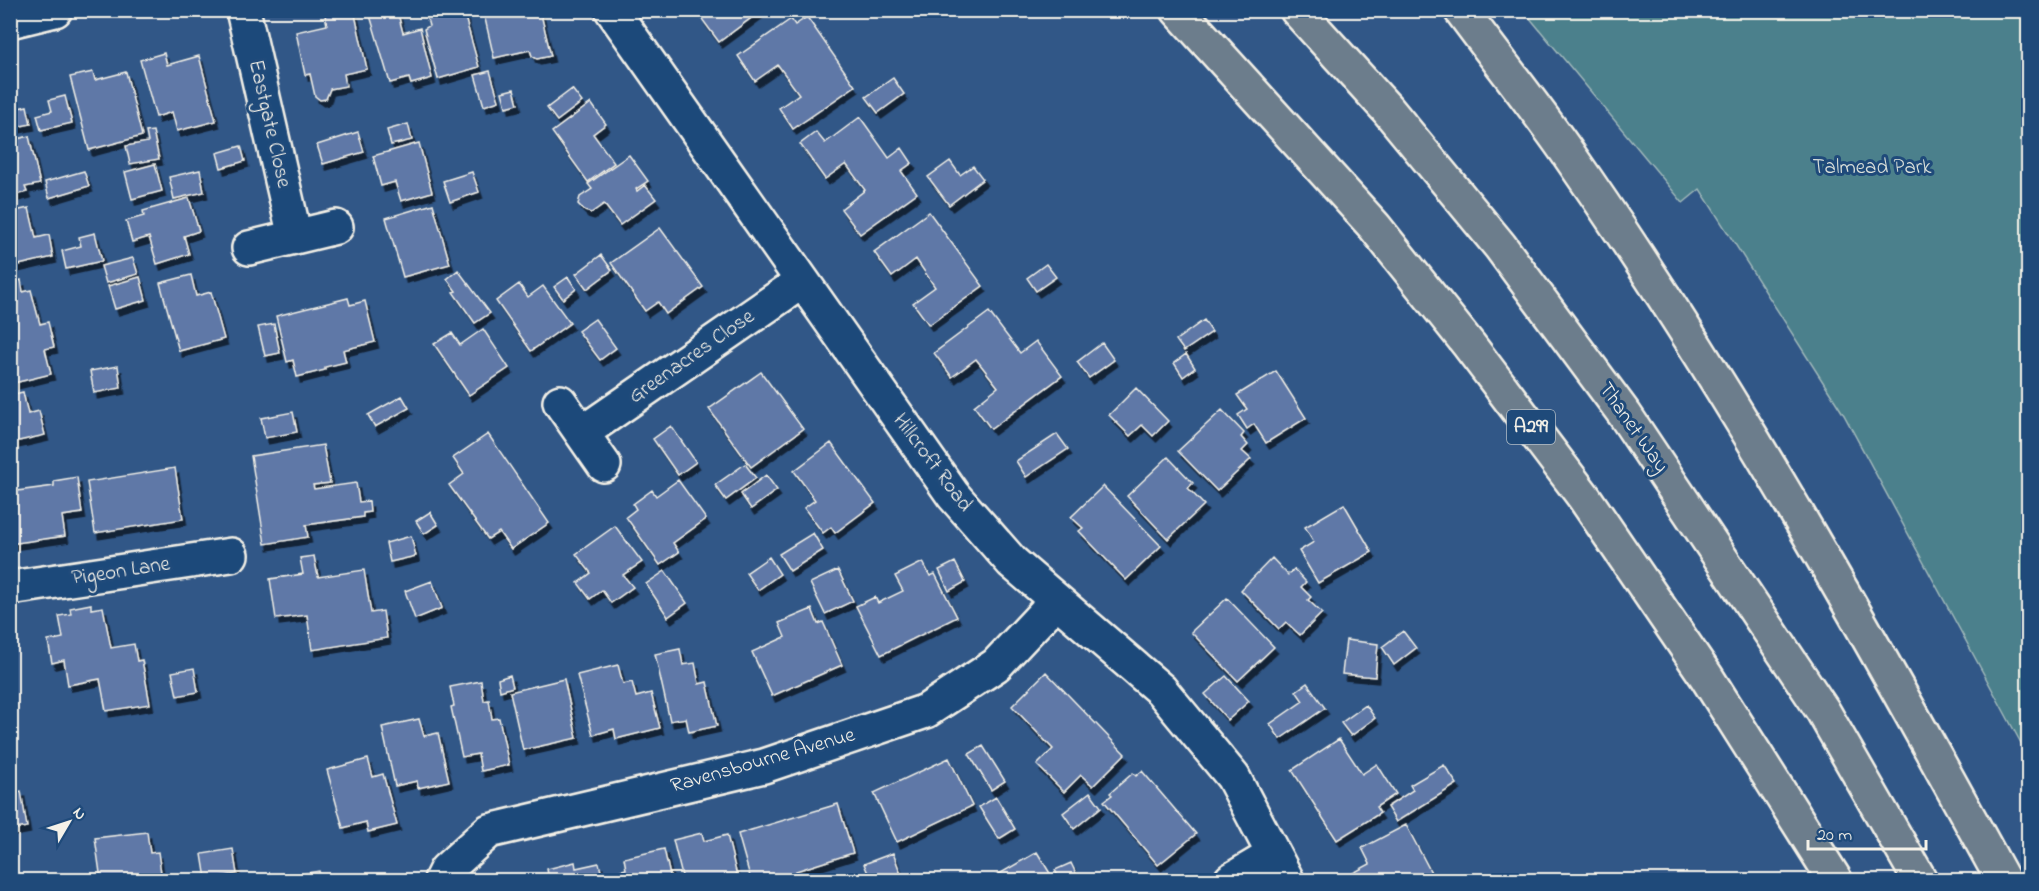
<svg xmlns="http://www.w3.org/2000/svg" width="2039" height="891" font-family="'Indie Flower',sans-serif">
<defs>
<filter id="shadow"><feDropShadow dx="3.5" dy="6" stdDeviation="0" flood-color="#0009"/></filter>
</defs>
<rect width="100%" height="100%" fill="#315787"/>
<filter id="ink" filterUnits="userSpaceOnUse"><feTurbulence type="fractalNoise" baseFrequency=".0167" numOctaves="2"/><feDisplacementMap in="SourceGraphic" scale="12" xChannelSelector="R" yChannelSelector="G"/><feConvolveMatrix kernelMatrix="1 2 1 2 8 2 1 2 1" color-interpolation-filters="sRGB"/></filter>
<g filter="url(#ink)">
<path fill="#4c808c" stroke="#a0b8ba" stroke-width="1.5" d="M1524,11h504v745l-184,-341 -144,-226 -17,14z"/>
<path fill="#5e78a7" stroke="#f4f1e8" stroke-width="1.5" filter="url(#shadow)" d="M348,10h6l13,59 -23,5 2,12 -16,3 -4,10 -6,1 -5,-4 -5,-22 -5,1 -9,-43 31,-7 -2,-10z
M375,10h22l6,23 17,-5 12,50 -21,6 -2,-6 -19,5 -21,-71z
M430,10h33l16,57 -41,12 -14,-50 5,-3 -4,-14z
M483,10h57l11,46 -14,3 -5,-3 -2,-6 -36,8z
M714,10h48l-43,32 -17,-23z
M807,17l48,69 -62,43 -14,-21 20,-14 -21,-29 -23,16 -17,-25 53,-37 4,6z
M164,53l3,12 32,-9 17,65 -39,10 -5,-19 -16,5 -16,-57z
M490,71l9,30 -15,5 -9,-31z
M93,72l2,8 31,-8 16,64 -53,14 -19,-73z
M893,78l11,16 -26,19 -12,-16z
M514,89l4,15 -12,3 -4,-15z
M572,89l10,13 -25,19 -10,-13z
M65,96l7,27 -31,7 -4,-15 15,-4 -3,-11z
M591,103l15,21 -13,10 21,29 -26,19 -36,-50z
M27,106l4,18 -20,4 -1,3v-21z
M860,117l29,41 13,-10 10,15 -11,8 16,22 -57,41 -19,-25 24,-19 -19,-26 -21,15 -25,-35 16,-12 9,11z
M408,124l4,16 -21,5 -4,-15z
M153,131l6,28 -29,5 -4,-18 22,-4 -2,-10z
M358,132l6,20 -41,12 -6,-19z
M29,136l11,48 -15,3 2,5 -17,4v-55z
M419,143l13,49 -31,9 -6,-19 -14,4 -8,-30z
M241,146l4,15 -24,7 -4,-15z
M629,155l19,26 -12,8 1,2 8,-6 11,14 -36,26 -16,-21 -13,9 -6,-2 -7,-7 2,-7 12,-8 -4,-5z
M950,161l10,14 13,-9 10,13 -34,26 -21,-28z
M155,164l7,27 -30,8 -7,-27z
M200,170l4,22 -30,7 -5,-22z
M84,171l5,15 -40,12 -4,-16z
M472,172l7,20 -29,10 -7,-21z
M189,198l10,33 -15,5 5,18 -32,10 -8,-27 -17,5 -6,-21 18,-5 -1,-5z
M433,204l17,60 -47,13 -17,-59z
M29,208l7,30 13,-3 4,22 -43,10v-55z
M929,212l54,74 -54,39 -16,-22 22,-16 -19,-28 -24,18 -18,-25z
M660,228l43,59 -37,27 -8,-12 -13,9 -34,-48z
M95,233l7,28 -36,8 -4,-18 19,-5 -2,-9z
M601,255l11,15 -25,19 -11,-15z
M133,258l5,16 -32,9 -5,-17z
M1046,264l10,13 -20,14 -9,-13z
M458,270l32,43 -15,10 -22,-31 3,-1 -9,-12z
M191,275l5,21 15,-4 13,47 -45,12 -19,-68z
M140,277l6,23 -31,9 -7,-23z
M568,277l8,12 -13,10 -9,-12z
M21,280l2,12 8,-2 9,34 8,-2 6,25 -9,2 6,25 -41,10v-101z
M519,284l9,13 15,-11 27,37 -39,28 -35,-50z
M348,298l2,7 15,-4 10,41 -32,8 3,12 -21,5v3l-28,7 -4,-17 -6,2 -11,-46z
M989,312l31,41 16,-12 26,35 -71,53 -17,-23 24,-19 -22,-28 -24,18 -18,-24z
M595,319l21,29 -16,12 -22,-29z
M1204,320l8,12 -28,19 -8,-11z
M274,324l6,29 -15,3 -7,-29z
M483,329l26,39 -40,27 -35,-51 18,-11 8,12z
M1102,343l12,17 -25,18 -12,-16z
M1186,354l9,14 -12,9 -9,-14z
M118,366l3,22 -27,5 -4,-22z
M1276,371l30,47 -40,25 -12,-19 -7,5 -9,-14 9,-6 -10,-14z
M761,372l42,57 -52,38 -42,-58z
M1136,388l32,33 -15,15 -11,-11 -12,11 -21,-21z
M23,392l5,22 11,-3 6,24 -35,8v-48z
M402,396l7,12 -34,19 -7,-12z
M1222,410l22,23 -3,4 7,8 -6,6 9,8 -34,32 -39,-40z
M293,412l4,20 -32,6 -4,-20z
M671,426l25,36 -18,13 -25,-36z
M488,434l61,89 -38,26 -12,-17 -11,7 -39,-54 15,-11 -11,-16z
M1057,434l11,15 -42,28 -10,-16z
M831,443l44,60 -40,30 -4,-6 -8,6 -19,-25 11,-8 -21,-29z
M323,445l7,38 -17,2 1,4 42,-6 3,19 10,-1 1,11 -7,1v4l-57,8 2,12 -43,7 -14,-88z
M1168,457l25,26 -5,5 16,17 -36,34 -41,-43z
M745,464l11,14 -30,22 -11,-15z
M175,468l8,51 -88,14 -8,-51z
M766,475l11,15 -26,19 -10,-15z
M77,477l5,36 -20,3 3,20 -55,8v-52l44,-6v-5z
M678,480l28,39 -33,24 6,9 -19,13 -34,-48 10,-8 -3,-5 19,-14 4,6z
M1103,486l58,60 -35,34 -47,-49 4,-3 -12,-11z
M1344,504l28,48 -54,31 -19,-32 15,-9 -9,-15z
M430,512l8,13 -14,9 -8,-13z
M615,526l27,36 -19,13 10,12 -22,16 -9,-13 -12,9 -12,-16 13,-10 -15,-19z
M813,533l10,17 -33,21 -11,-17z
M411,536l5,20 -26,6 -4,-19z
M314,556l4,21 46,-7 7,43 12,-2 4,27 -75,12 -5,-35 -31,4 -6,-40 33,-5 -3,-16z
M769,557l11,17 -22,16 -12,-17z
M1272,558l16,17 6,-6 12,13 -5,5 10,10 -3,3 14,13 -22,22 -14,-13 -7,7 -38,-39z
M923,562l7,14 5,-2 22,43 -76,38 -25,-49 19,-9 3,6 25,-12 -8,-15z
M955,562l10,20 -16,9 -10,-21z
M838,570l15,31 -28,13 -15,-31z
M665,571l22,32 -19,14 -22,-33z
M432,581l10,27 -27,11 -10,-28z
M1227,598l47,49 -36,34 -47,-49z
M91,604v5l12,-2 8,41 23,-4 3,17 5,-1 8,44 -44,7 -6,-32 -32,6 -4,-25 -12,3 -4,-22 15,-3 -4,-22 12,-2 -1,-6z
M812,609l6,15 5,-2 19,43 -70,31 -20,-44 33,-15 -6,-14z
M1403,631l13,17 -22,17 -12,-18z
M1346,640l32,4 -3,33 -33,-3z
M680,649l3,16 12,-2 4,21 8,-2 10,44 -28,6 -3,-14 -16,3 -15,-67z
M618,665l5,19 9,-2 4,15 15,-4 9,35 -44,11 -2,-10 -21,6 -16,-60z
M194,668l4,24 -21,4 -5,-24z
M1046,672l79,82 -32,32 -12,-11 -17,17 -27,-27 16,-16 -41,-43z
M510,675l3,12 -13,4 -2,-12z
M1226,676l23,25 -21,19 -23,-26z
M564,679l13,59 -54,12 -13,-58z
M481,681l3,20 5,-1 3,19 7,-1 10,47 -28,6 -3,-17 -16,3 -11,-50 3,-1 -4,-19z
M1307,683l18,25 -45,31 -10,-15 33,-23 -7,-10z
M1366,705l9,13 -24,18 -10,-13z
M419,719l5,17 14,-3 11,48 -31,7 -1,-7 -22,5 -13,-59z
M1339,739l23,35 15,-10 19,30 -20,13 4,6 -43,27 -45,-70z
M983,746l22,35 -14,9 -22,-36z
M949,758l23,48 -75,36 -23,-49z
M368,759l5,18 10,-3 14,51 -29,7 -2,-10 -23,6 -16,-58z
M1444,765l13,19 -61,38 -9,-15 26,-17 -3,-5z
M1142,771l54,63 -38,31 -54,-64 8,-6 -2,-2 23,-20 3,3z
M21,791l6,36 -17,3v-37z
M1090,792l11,15 -27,22 -11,-16z
M996,797l19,32 -16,10 -20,-32z
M838,804l15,49 -57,18 3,9h-48l-13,-46z
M1406,825l29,55h-78l-4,-7 17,-9 -8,-16z
M147,832l3,21 8,-1 4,28h-61l-6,-42z
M702,833l2,8 23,-6 11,45h-55l-10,-40z
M233,849l4,25 -31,5 -4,-25z
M664,849l7,31h-55l-2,-8 12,-3 -2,-11z
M1037,852l17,28h-57l-3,-3z
M893,853l10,27h-32l-7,-16z
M575,862l1,6 23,-5 4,17h-54l-2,-11z
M1071,863l8,17h-19l-5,-10z
M319,871l2,9h-55z"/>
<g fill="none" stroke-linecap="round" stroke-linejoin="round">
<defs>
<path id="minor" d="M243,10l52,227
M612,10l341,485 59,67 149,128 72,87 54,103
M10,21l45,-11
M249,248l87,-21
M560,402l44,63
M582,433l219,-151
M10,588l221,-33
M441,880l5,-10 43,-39 275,-65 162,-55 70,-46 60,-64
M1231,880l42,-25"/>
<path id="highway" d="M1178,10l197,217 94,118 115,152 122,179 129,204
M1297,10l91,100 112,136 125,169 198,296 97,169
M1461,10c36,49 74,96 108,145 161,231 299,478 434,725"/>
</defs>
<use href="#minor" stroke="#f4f1e8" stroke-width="38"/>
<use href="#highway" stroke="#f4f1e8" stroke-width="38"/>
<use href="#minor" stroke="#1f4a7a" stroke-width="33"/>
<use href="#highway" stroke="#6c7d8c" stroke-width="33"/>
</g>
</g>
<g text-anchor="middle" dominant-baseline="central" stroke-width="6" stroke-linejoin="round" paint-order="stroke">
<rect fill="#1f4a7a" stroke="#b4bfc7" stroke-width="1.5" x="1507" y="410" width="48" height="34" rx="4.5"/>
<g font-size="20" font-weight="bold" fill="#f4f1e8">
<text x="1531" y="427">A299</text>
</g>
<g font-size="21" fill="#f4f1e8" stroke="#1f4a7a">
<text transform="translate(269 124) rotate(77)">Eastgate Close</text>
<text transform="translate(692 357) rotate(-35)">Greenacres Close</text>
<text transform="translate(1633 428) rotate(55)">Thanet Way</text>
<text transform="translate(932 463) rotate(53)">Hillcroft Road</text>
<text transform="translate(121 572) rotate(-9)">Pigeon Lane</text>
<text transform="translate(763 761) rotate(-16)">Ravensbourne Avenue</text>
</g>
<g font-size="21" fill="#dbe0da" stroke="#1f4a7a">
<text x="1872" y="168">Talmead Park</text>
</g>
</g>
<rect width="2039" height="891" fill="none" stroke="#1f4a7a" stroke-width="36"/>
<rect x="18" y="18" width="2003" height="855" fill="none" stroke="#f4f1e8" stroke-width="2" filter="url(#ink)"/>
<g transform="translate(69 822) rotate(51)" stroke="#1f4a7a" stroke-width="4.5" paint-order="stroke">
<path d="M0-4.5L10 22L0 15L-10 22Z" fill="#f4f1e8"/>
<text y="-9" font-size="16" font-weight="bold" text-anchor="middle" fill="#f4f1e8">N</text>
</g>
<path d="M1808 840v9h118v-9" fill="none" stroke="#f4f1e8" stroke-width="3"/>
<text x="1817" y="840" font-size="18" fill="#f4f1e8" stroke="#1f4a7a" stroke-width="4.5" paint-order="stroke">20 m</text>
</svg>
